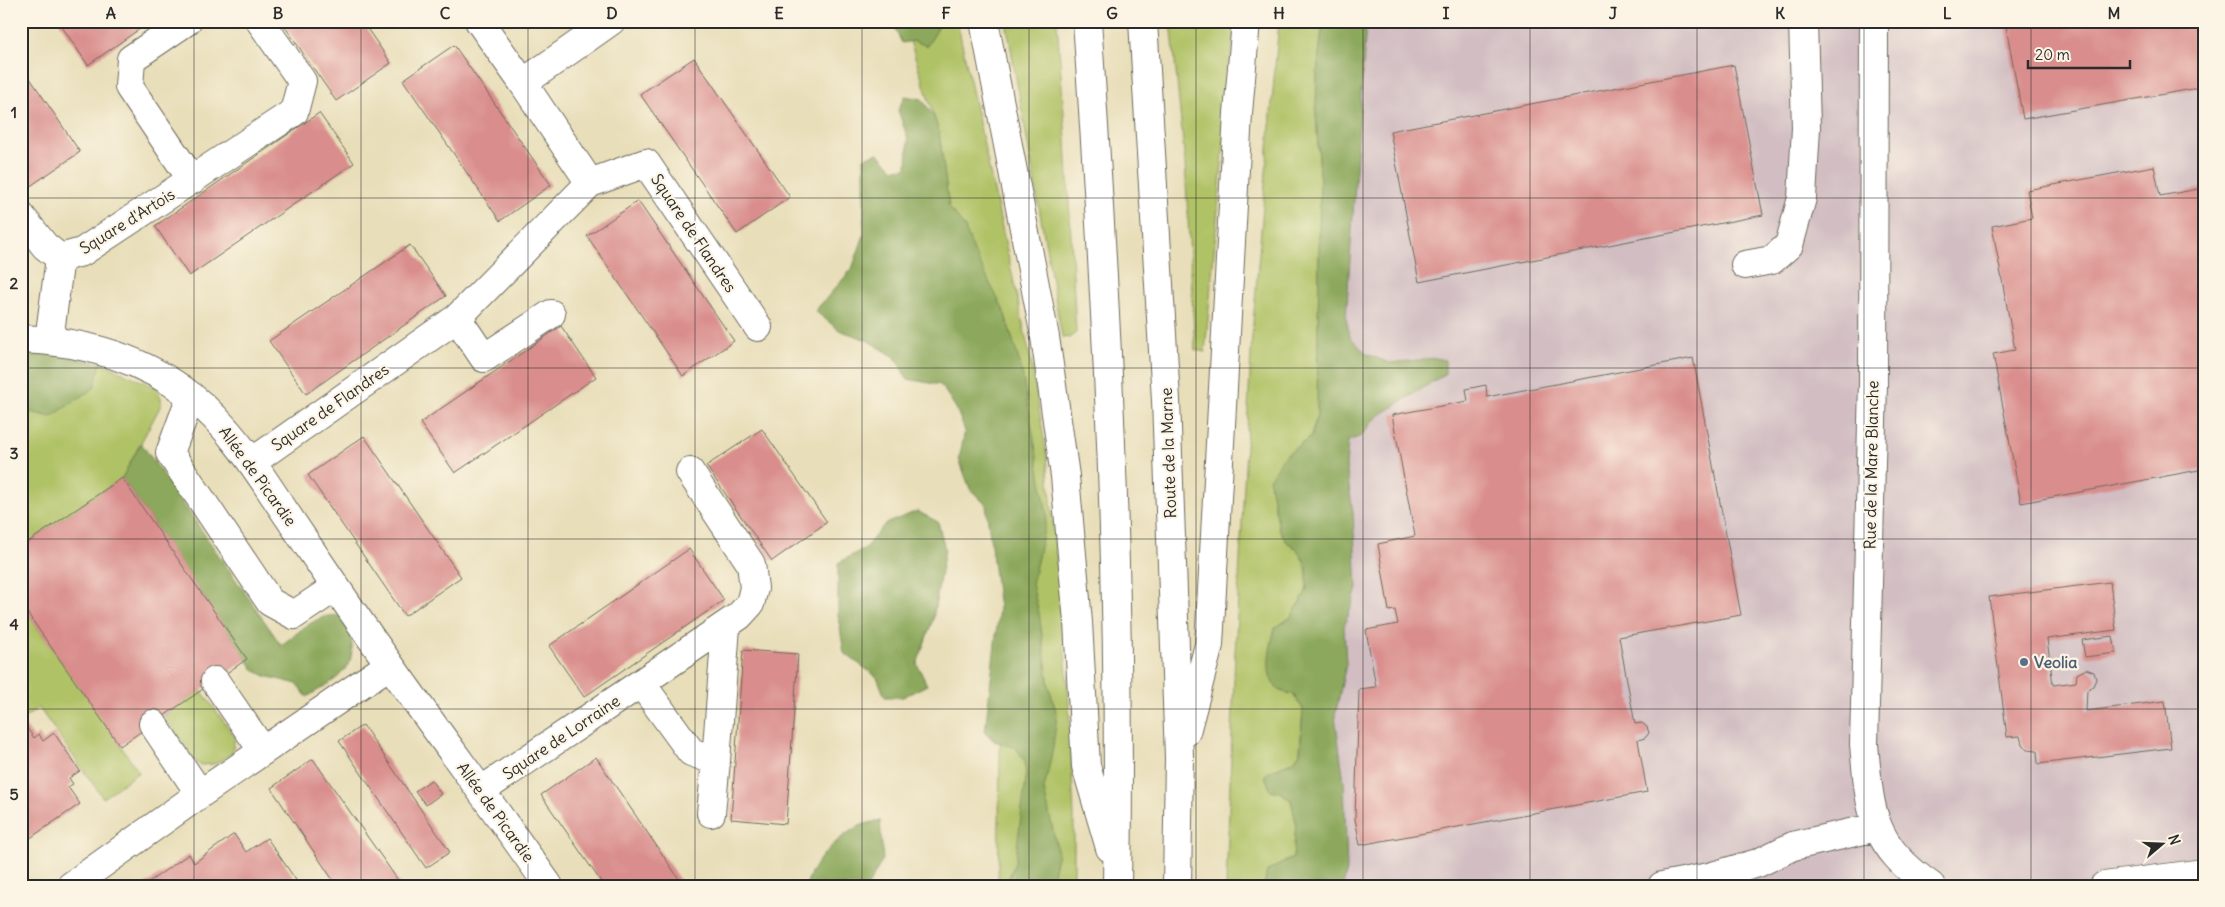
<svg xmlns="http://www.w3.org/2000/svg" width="2225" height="907" font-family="Delius,sans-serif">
<rect width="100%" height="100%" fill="#fcf5e5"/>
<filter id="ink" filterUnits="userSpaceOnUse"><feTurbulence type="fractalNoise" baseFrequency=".02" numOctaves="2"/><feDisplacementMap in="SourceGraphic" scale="10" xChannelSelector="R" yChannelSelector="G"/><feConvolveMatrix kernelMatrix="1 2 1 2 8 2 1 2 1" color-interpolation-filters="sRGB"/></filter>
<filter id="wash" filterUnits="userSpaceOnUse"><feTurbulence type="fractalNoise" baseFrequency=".0096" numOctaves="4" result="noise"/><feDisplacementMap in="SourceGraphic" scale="20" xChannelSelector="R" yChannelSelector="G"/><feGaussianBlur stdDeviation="1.12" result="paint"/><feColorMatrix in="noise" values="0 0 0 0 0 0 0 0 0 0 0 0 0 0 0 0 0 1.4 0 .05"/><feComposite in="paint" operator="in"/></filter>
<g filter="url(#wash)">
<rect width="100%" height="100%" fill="#e8deb9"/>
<path fill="#d2bec2" d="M1349,21h855v865h-913z"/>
<path fill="#b0c266" stroke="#6e7648" d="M939,21h18l74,340 16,96 21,229 6,131v69h-76l4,-258 -63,-496 -29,-91 27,-11z
M1006,21h51l9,120 10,192 -7,5 -7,-1z
M1171,21h64l-30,331 -10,-2 -10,-187z
M1279,21h44l-6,53 -1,40 4,60 -3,240 -6,23 -27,19 2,85c27,19 28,50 6,75 -5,5 -12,8 -17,12l5,63 13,3 10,15 -3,44 -6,8 -22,9 -2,20 10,2 11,8 5,22 -3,36 -9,4 -21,22 1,2h-38l9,-233 17,-318z
M21,353l83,11 53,24 4,10v7l-39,73 -101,69z
M21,604l118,168 -36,26 -64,-90 -18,12z
M201,690l34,47 -3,16 -17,11 -15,1 -4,-3 -32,-46z"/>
<path fill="#8ca85b" stroke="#5c6a43" d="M891,21h48l-2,9 -10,16 -13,-5 -12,2z
M1323,21h43l-20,297 4,19 17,17 23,9 46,-5 9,2v14l-68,43 -16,19 -13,5 -2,25 7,47 4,76 -13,38 2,37 -11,52 9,66 3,88 -4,16h-79l3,-15 26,-13 3,-36 -5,-22 -11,-8 -10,-2 -5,-15 7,-5 22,-9 6,-8 3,-44 -10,-15c-5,-1 -11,-2 -15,-5 -16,-14 -7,-44 -3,-61l16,-11 10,-16 6,-12v-24l-10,-16 -11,-8 -7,-12 -10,-50 15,-23 27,-19 6,-23 3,-240 -4,-60 1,-40z
M905,96l17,3 12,18 5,15 10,75 16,21 10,26 29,57 17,56 16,89 10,60 -15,68 7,29 10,73 8,29 -4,32 -9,43 14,63 -8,33h-45l10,-23 11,-85 -1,-17 -9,-13 -22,-7 -9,-9 14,-124 -13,-103 -16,-16 -11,-30 6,-28 -9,-23 -15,-23 -34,-6 -12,-22 -28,-17 -28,-10 -24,-19 37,-42 12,-34v-77l14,-5 16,16 13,-1 1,-29 -10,-29z
M21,353h27l53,10 -7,25 -43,29 -20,-5 -10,2z
M141,443l140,202c17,-11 39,-36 61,-28 10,16 16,39 1,55 -9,10 -25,18 -36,25l-10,-13 -32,-8 -11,-6 -132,-192z
M917,511l21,11 7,27 -12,70 -16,45 10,21 -24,12h-18l-8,-20 -33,-24 -6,-38v-52l27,-15 20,-24z
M880,820l3,39 -15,27h-62c7,-25 29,-46 51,-59 7,-3 16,-5 23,-7z"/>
<g id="blocks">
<path fill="#d98d8c" d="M58,21h93l-63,44z
M281,21h81l29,42 -55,38z
M2005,21h199v66l-181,32z
M454,45l97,140 -51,36 -97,-141z
M694,58l96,139 -53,37 -97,-140z
M21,65l59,87 -54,37 -5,-6z
M1734,65l29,150 -344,67 -29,-151z
M319,113l35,50 -165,113 -34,-50z
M2154,166l6,30 44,-8v281l-183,34 -28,-149 22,-4 -23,-124 40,-8 -5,-28z
M638,201l96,140 -51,35 -96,-140z
M410,245l36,51 -140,98 -37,-53z
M561,326l35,51 -141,96 -35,-50z
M1693,358l48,257 -122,22 16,87 7,-1 5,4 2,6 -4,5 -7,2 9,52 -287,53 -5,-26 4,-130 17,-2 -10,-57 32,-6 -3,-14 -6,1 -11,-67 37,-8 -23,-121 76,-14 -2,-12 20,-4 1,12z
M762,429l65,93 -55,39 -66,-95z
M364,436l97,141 -56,39 -97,-141z
M122,478l125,181 -127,87 -99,-142v-57z
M689,549l35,51 -140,97 -35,-51z
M2110,582l6,48 -69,9 6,46 23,-3 1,-8 9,-5 8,3 2,7 -3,7 -6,4 -1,21 79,-10 6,47 -133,16 -1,-13 -10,-1 -5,-6 -2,-8 -13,1 -18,-140z
M2113,636l3,17 -31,4 -3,-17z
M743,650l55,4 -12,170 -55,-5z
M21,720l13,18 5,-4 4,7 11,-8 26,38 -11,7 4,6 -5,3 12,17 -57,39 -2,-3z
M363,725l87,127 -24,16 -87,-127z
M596,757l16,24 72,105h-80l-63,-91z
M313,759l89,127h-65l-66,-98z
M431,780l10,14 -15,11 -11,-14z
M234,834l12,18 21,-14 33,48h-31l-3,-4 -6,4h-117l46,-32 5,9z"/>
</g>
</g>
<g filter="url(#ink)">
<use href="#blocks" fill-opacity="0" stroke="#6d6a5d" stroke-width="1"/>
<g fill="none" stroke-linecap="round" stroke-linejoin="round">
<defs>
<path id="minor" d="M187,21l-56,38 -2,28 63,93
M479,21l44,62 67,100
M1874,21l-1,362 -9,361c6,69 7,100 67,142
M523,83l88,-62
M21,216l24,30 15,12
M60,258l22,-6 212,-140 8,-31 -42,-60
M1745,265l27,-5 17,-15 13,-47 4,-70 -3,-107
M457,318l27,40 67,-44
M21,339c62,2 121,19 170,57 37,29 63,69 88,107 23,34 46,68 69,102 65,95 135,187 201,281
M49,340l11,-82
M191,396l-21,57 100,149 24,13 42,-28
M252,462l205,-144 133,-135 56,-20 112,164
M690,472l61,92 3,24 -4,16 -11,12 -98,67 50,69 25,9 10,-134
M215,681l48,70
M153,724l47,70
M482,790l159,-107
M711,813l5,-52
M71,886l129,-92 189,-129
M1662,886l47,-9 49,-14 35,-17 84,-19
M2104,886l100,-13"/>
<path id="highway" d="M984,21l61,316 20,139 13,146 8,144 24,82
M1087,21c20,288 35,576 30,865
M1143,21l23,379 13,357 -2,129
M1186,732l23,-87 29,-532 8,-92"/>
</defs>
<use href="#minor" stroke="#6d6a5d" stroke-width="30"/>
<use href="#highway" stroke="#6d6a5d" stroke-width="30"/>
<use href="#minor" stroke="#fff" stroke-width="28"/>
<use href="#highway" stroke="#fff" stroke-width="28"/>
</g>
</g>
<path fill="none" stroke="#2b2b2b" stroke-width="1" stroke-opacity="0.55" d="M194,21v865M361,21v865M528,21v865M695,21v865M862,21v865M1029,21v865M1196,21v865M1363,21v865M1530,21v865M1697,21v865M1864,21v865M2031,21v865M21,198h2183M21,368h2183M21,539h2183M21,709h2183"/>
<circle fill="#5c6f8a" stroke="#fcf5e5" stroke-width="2" cx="2024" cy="662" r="5"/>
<g text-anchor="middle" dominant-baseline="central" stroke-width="4.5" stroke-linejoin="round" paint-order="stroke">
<g font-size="16" fill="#2b2b2b" stroke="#fcf5e5">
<text transform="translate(127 221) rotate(-32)">Square d'Artois</text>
<text transform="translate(694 233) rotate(56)">Square de Flandres</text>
<text transform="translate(330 407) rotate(-35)">Square de Flandres</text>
<text transform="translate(1168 453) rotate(-92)">Route de la Marne</text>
<text transform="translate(1871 465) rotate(-89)">Rue de la Mare Blanche</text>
<text transform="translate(258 476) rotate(54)">Allée de Picardie</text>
<text transform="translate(561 737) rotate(-34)">Square de Lorraine</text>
<text transform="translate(496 812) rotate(54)">Allée de Picardie</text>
</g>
<g font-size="16" font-weight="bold" fill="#4e5e75" stroke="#fcf5e5" text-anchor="start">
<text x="2034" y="662">Veolia</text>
</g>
</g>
<rect width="2225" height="907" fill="none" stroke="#fcf5e5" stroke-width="55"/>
<g transform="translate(2162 844) rotate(71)" stroke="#fcf5e5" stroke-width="4" paint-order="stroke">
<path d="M0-4L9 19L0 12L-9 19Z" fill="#2b2b2b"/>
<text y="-8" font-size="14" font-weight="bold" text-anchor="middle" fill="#2b2b2b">N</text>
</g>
<path d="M2028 60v8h102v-8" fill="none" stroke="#2b2b2b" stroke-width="2.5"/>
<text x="2035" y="60" font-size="15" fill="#2b2b2b" stroke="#fcf5e5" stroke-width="4" paint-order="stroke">20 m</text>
<rect x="28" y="28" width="2170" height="852" fill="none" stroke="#2b2b2b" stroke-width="2"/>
<g font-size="16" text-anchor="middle" font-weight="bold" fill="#2b2b2b">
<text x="111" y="19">A</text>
<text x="278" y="19">B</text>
<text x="445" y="19">C</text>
<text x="612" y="19">D</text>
<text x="779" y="19">E</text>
<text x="946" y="19">F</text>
<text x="1112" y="19">G</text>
<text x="1279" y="19">H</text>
<text x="1446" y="19">I</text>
<text x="1613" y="19">J</text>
<text x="1780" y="19">K</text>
<text x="1947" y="19">L</text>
<text x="2114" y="19">M</text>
<text x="14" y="118">1</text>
<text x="14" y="289">2</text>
<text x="14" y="459">3</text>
<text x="14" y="630">4</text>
<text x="14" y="800">5</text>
</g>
</svg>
